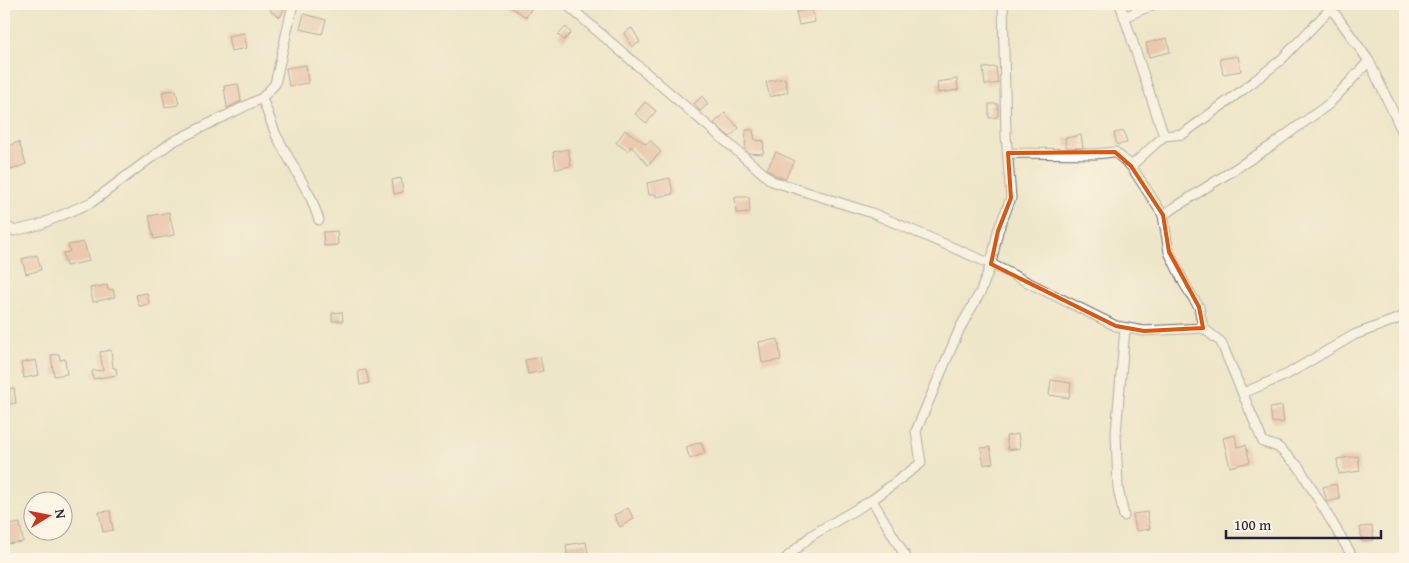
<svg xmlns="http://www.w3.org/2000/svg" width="1409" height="563" font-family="'Gentium Book Plus',serif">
<rect width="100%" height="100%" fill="#fcf5e5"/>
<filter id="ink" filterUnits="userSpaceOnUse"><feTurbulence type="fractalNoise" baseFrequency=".02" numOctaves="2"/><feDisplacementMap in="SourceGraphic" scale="10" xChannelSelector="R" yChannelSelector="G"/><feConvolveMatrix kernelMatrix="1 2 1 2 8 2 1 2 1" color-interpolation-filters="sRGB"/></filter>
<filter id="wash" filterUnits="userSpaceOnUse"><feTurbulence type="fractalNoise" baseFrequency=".0096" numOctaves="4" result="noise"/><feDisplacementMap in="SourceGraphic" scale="20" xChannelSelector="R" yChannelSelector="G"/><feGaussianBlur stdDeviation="1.12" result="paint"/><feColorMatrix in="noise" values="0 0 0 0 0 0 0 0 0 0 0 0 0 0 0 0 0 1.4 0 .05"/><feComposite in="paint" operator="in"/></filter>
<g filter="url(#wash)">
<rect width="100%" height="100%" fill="#eee6c8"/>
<g id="blocks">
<path fill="#e7a58e" d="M274,4h13l-7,13 -10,-6z
M506,4h28l-8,13z
M812,9l3,13 -16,3 -3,-13z
M304,14l22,6 -4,14 -22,-5z
M566,27l5,6 -7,7 -6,-5z
M632,28l8,14 -8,5 -8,-14z
M244,33l3,15 -16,3 -3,-15z
M1167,38l3,14 -21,5 -3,-14z
M1238,56l3,15 -18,3 -3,-15z
M306,65l2,18 -19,3 -3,-18z
M996,67l2,16 -13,2 -2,-17z
M785,78l3,14 -18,5 -4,-15z
M957,79l1,11 -20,3 -1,-11z
M238,84l3,17 -14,7 -3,-22z
M176,90l3,15 -14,2 -3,-15z
M702,96l6,8 -8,7 -6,-7z
M645,102l11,9 -9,12 -12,-9z
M989,104h9v13l-9,1z
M725,113l14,15 -9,9 -16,-14z
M625,130l21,14 4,-4 11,12 -13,13 -17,-19 -3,5 -12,-8z
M746,130h7l2,10 9,1 -1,13 -14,-1 -4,-4z
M1124,131l3,12 -10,2 -3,-12z
M1081,135l2,13 -17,-1 -1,-9z
M19,142l7,22 -15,6 -7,-23z
M568,149l3,17 -15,3 -3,-17z
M776,152l19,9 -10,18 -10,-4 -8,-6z
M401,178l2,14 -9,2 -2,-14z
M670,178l3,16 -17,3v-3l-7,1 -2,-12z
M735,197h14l1,15 -14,1z
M169,212l5,23 -20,4 -5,-23z
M337,231l1,14 -14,1 -1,-14z
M84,242l5,19 -23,5 -3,-13 7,-1 -2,-7z
M37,255l4,15 -15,4 -4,-15z
M107,285l1,5 5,-1 2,8 -22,5 -3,-14z
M147,293l2,11 -10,2 -3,-11z
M342,312l1,9h-11v-8z
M778,339l3,21 -19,3 -3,-21z
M111,350l2,18h3l1,7 -24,4 -1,-8 11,-1 -3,-18z
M59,354l1,6 5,-1 2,15 -13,2 -3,-21z
M540,357l3,14 -15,3 -3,-14z
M36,360l3,15 -15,3 -3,-15z
M366,370l3,13 -9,2 -2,-14z
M1051,380l20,3 -2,15 -20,-3z
M14,388l2,15 -12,2v-16z
M1282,406l2,16 -12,1 -2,-15z
M1018,434l2,14 -12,2 -2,-14z
M1235,435l2,12 9,-2 4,17 -20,5 -7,-29z
M701,442l4,11 -15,6 -4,-12z
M990,447l3,16 -9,2 -3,-17z
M1358,456l2,15 -21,3 -2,-15z
M1336,484l4,15 -13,3 -4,-15z
M628,508l6,11 -14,8 -6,-12z
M110,511l3,19 -10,2 -4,-20z
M1147,512l3,17 -14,2 -3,-17z
M20,523l3,19 -18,2 -1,-18z
M1372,526l2,14 -12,2 -2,-15z
M586,542l3,16 -21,1 -2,-14z"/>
</g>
</g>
<g filter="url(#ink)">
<use href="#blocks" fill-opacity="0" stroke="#69676c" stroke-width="1"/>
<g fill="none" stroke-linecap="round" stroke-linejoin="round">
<defs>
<path id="minor" d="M566,4l206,177 100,32 119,51 125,62 28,5 59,-3 18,14 42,100 15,5 21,20 55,92
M1120,4l44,132 -33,30
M1124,17l31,-13
M262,98l14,37 35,63 8,22
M1164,136l19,-2 61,-45 37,-29 50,-52 38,53 36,76
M1008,153l87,1 20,-2 16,14 32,49 6,37 16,33 14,22 4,21
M1163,215l108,-69 58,-42 40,-43
M4,224l10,7 25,-6 53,-23 80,-60 90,-44 13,-14 18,-80
M1243,393l43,-18 68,-40 51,-19
M872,500l35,59
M1124,516l-6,-28 -2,-55 9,-105
M785,559l27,-24 60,-35 49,-37 -5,-32 44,-103 21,-37 10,-27 7,-33 13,-33 -5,-63 -3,-131"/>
</defs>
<use href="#minor" stroke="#69676c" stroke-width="11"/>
<use href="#minor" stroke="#fff" stroke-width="9"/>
</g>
</g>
<path d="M0 0H1409V563H0ZM1115,152l16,14 32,49 6,37 30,55 4,21 -59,3 -28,-5 -125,-62 7,-33 13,-33 -3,-45z" fill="#eee6c8" fill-opacity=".55" fill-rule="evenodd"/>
<path fill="none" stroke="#de560e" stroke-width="4" stroke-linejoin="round" d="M1115,152l16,14 32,49 6,37 30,55 4,21 -59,3 -28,-5 -125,-62 7,-33 13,-33 -3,-45z"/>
<rect width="1409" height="563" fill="none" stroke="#fcf5e5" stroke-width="20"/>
<g transform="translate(48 516) rotate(80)"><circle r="24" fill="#fcf5e5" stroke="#a5a1a1"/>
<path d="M0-4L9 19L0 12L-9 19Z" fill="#c8321e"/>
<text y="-8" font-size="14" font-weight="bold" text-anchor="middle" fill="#22223b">N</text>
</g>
<path d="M1226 530v8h155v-8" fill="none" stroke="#22223b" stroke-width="2.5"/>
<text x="1234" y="530" font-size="15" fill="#22223b" stroke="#fcf5e5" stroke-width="4" paint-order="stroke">100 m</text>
</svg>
